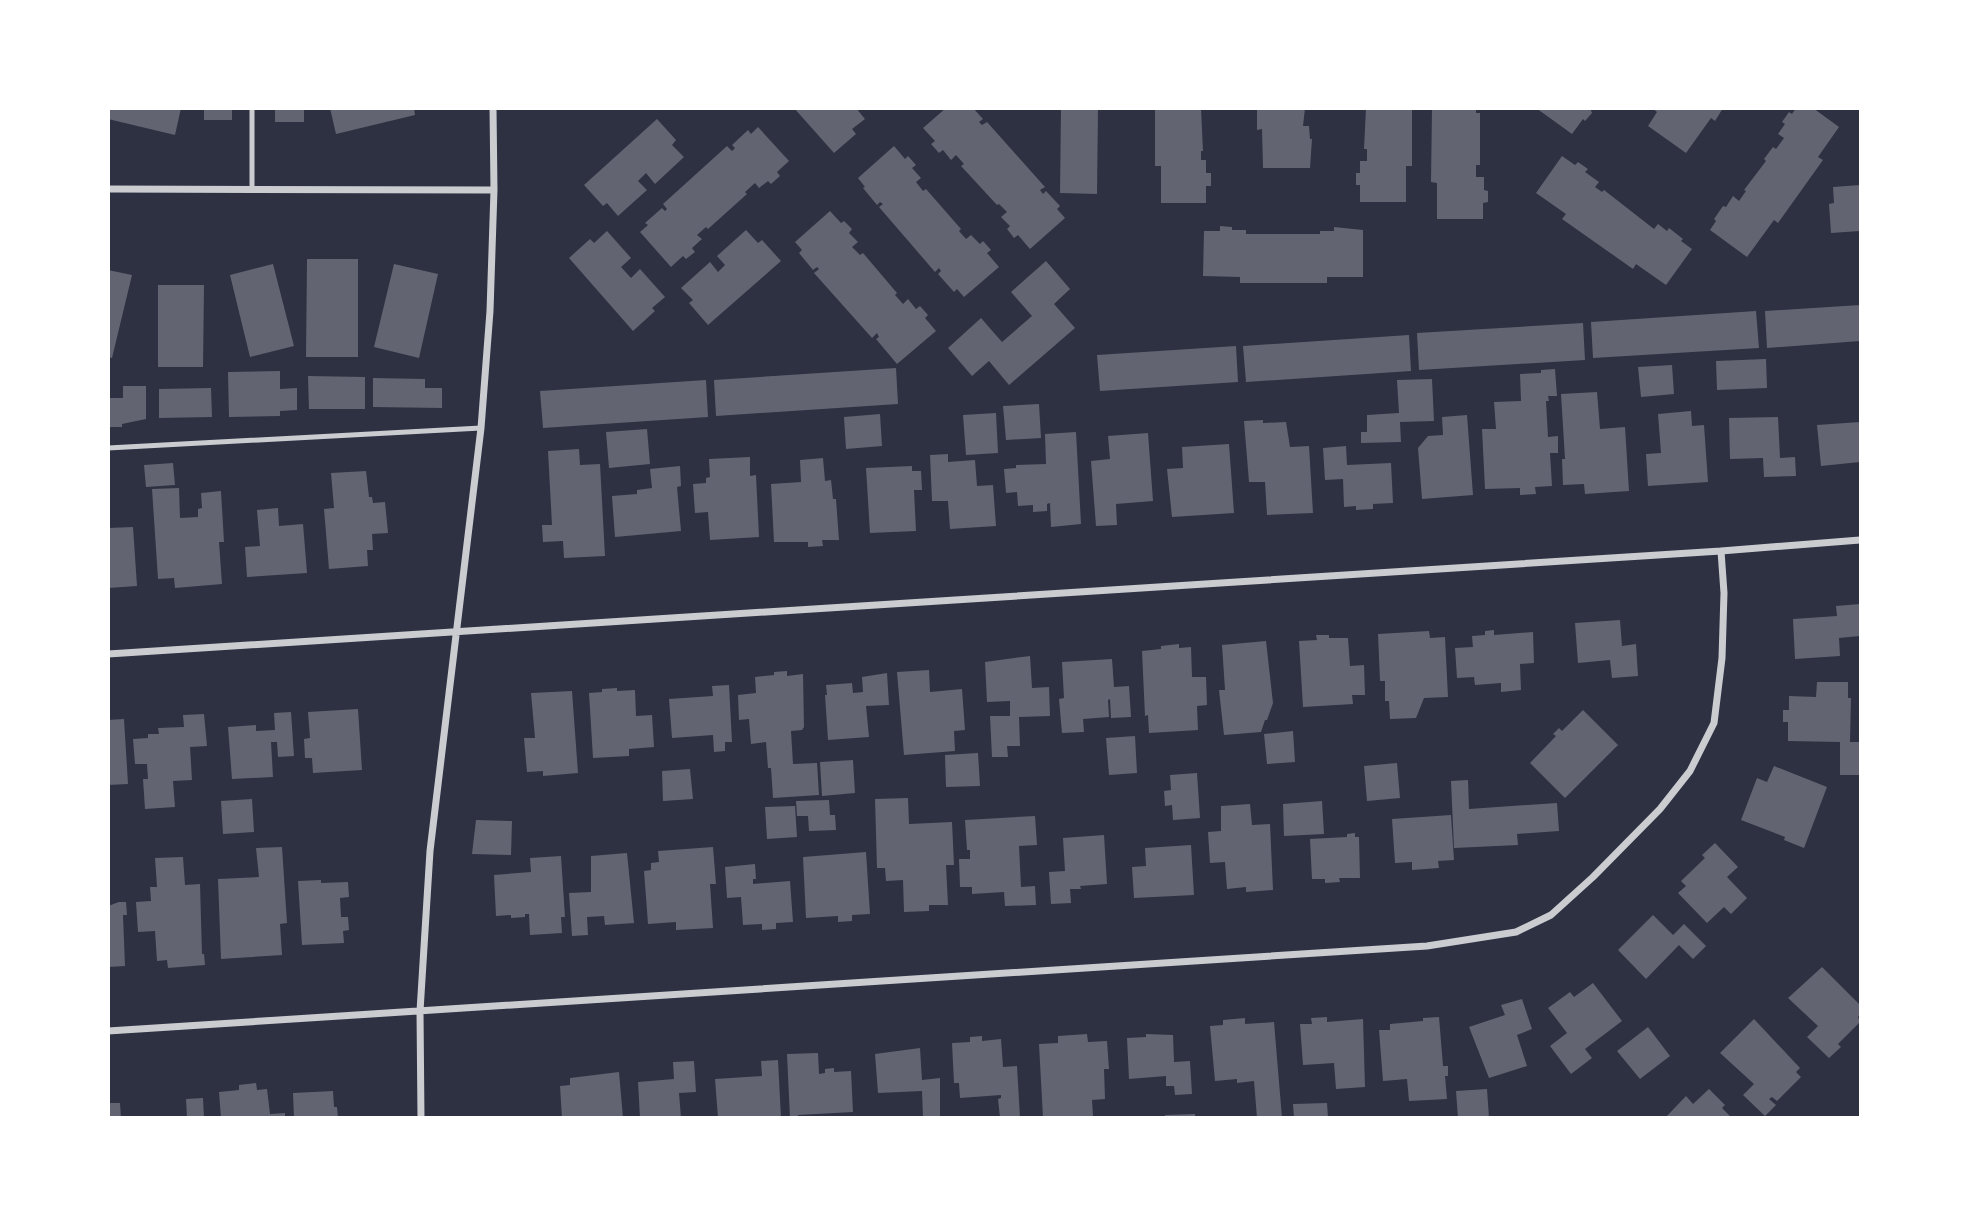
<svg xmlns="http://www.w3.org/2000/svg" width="1969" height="1226" font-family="'Golos Text',sans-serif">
<rect width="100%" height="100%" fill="#2d3142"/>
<path fill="#626471" d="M108,108h73l-6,27 -67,-16z
M204,108h28v12h-28z
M275,108h29v14h-29z
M330,108h84l1,7 -79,19z
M794,108h62l9,11 -13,10 4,5 -22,19z
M946,108h27l10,11 -4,3 3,3 5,-3 58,65 -5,3 3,4 3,-3 14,15 -3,3 8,9 -35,31 -12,-14 -4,3 -7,-9 3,-3 -9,-9 6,-5 -8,-8 -2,1 -36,-39 3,-2 -8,-9 -5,5 -8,-10 -4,3 -8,-9 4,-3 -12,-13z
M1061,108h37l-1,86 -37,-1z
M1155,108h46l2,43h-2v9h5v13h5v13h-5v17h-45v-37h-6z
M1257,108h48l-2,18h6l1,13h2l-2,29h-47l-1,-39 -5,1z
M1366,108h46v58h-6v36h-46v-17h-4v-12h4v-12h7v-12h-3z
M1432,108h44v5h4v52h-4v12h8v13l4,1v11l-5,1v16h-46v-36l-6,-1z
M1536,108h54l2,5 -7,8 -2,-2 -11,15z
M1652,108h71l-8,13 -4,-3 -25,35 -38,-27 9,-14z
M1796,108h17l26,19 -21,30 5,3 -45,63 -4,-3 -27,37 -37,-27 6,-9 -2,-2 9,-13 3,1 7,-11 6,5 7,-10 -2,-1 22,-29 -2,-2 9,-12 3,2 8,-11 -6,-4 7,-10 -3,-2 7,-10 3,2z
M657,119l19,21 -4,5 12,12 -29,27 -9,-11 -8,8 9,9 -29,26 -11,-13 -4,3 -19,-21z
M758,127l31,34 -12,11 3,4 -9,8 -3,-3 -9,7 -4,-5 -10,9 2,2 -39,35 -2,-2 -9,8 5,4 -10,9 3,4 -9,7 -3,-3 -12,11 -31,-35 8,-7 -3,-2 17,-15 3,3 2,-2 -4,-5 64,-58 5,5 3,-3 -3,-3 16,-15 3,4z
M894,146l11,13 3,-3 8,9 -4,3 9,10 -5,4 7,9 3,-2 35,40 -2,2 7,8 5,-4 9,9 3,-3 8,9 -4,3 12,14 -35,30 -7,-8 -3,3 -16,-18 3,-3 -2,-3 -4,4 -56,-65 4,-3 -3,-2 -3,3 -14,-17 2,-1 -7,-9z
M1562,156l13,9 3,-3 10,7 -3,3 14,10 -4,5 7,5 2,-2 50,39 4,-5 9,7 2,-3 14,11 -2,2 11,8 -26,36 -30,-21 -3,5 -71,-50 4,-5 -30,-21z
M1860,185v46l-29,2 -2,-29 5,-1 -1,-16z
M830,211l11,12 3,-2 8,8 -3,4 9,9 -6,5 8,8 3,-2 34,40 -2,2 8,9 5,-5 8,10 4,-3 8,9 -3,3 11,13 -39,33 -21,-25 3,-2 -2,-4 -5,5 -58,-65 5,-4 -2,-2 -4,3 -14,-17 3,-3 -7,-8z
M1220,226l12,1v3h14v4h74v-3h14v-4l29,3v47h-36v6h-87v-6l-37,-1 1,-45h16z
M746,230l12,13 4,-3 19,21 -73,64 -19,-22 4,-3 -12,-12 29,-26 8,10 7,-7 -8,-9z
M607,231l24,27 -10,9 10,11 9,-9 25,28 -13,11 3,3 -22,20 -64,-73 21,-19 4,4z
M307,259h51v98h-52z
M1046,261l24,28 -16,15 21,24 -66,57 -20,-24 -17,15 -24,-28 33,-30 21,24 30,-26 -21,-24z
M273,264l21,82 -44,11 -20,-82z
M394,264l44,10 -19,84 -45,-11z
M108,270l24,5 -20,83 -4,-1z
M158,285h46l-1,82h-45z
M1860,305v36l-93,7 -2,-37z
M1756,311l3,37 -166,10 -2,-36z
M1583,323l2,37 -166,10 -2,-37z
M1409,335l2,36 -165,11 -3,-36z
M1236,346l2,36 -138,9 -3,-36z
M1766,359l1,29 -50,2 -1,-29z
M1672,365l2,29 -33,3 -3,-30z
M896,368l2,36 -182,12 -2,-36z
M1555,369l2,27h-9l1,5h-3l2,36 10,-1v17h-8l2,33 -17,1 1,7 -16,1v-7l-35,1 -3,-60h14l-2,-27 27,-1 -1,-27 21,-1v-3z
M280,371v18l17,-1v22l-17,1v5l-51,1 -1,-45z
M308,376l57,1v32h-56z
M373,378l52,1v9h17v20l-69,-1z
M1432,379l2,42 -34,1 1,20 -40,1v-11h6v-17l32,-2 -2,-33z
M706,380l2,37 -165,11 -3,-37z
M123,386h23v33l-24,5v3h-14v-29h15z
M211,388l1,29 -53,1v-29z
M1597,392l3,37 25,-2 4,64 -44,3 -1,-10 -21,1 -1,-26h3l-4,-65z
M1039,404l2,34 -35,2 -3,-34z
M1691,411l1,15 12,-1 4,57 -60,4 -2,-32 15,-1 -3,-39z
M996,413l2,40 -32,2 -3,-40z
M880,414l2,32 -36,3 -2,-32z
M1467,415l6,80 -51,4 -4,-51 10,-12 15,-1 -1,-18z
M1778,417l2,41 15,-1 1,19 -32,1 -1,-19 -33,1 -1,-41z
M1263,420v3l23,-1 4,25 19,-1 4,67 -46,2 -2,-33h-16l-5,-61z
M1860,422v40l-39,4 -4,-41z
M647,429l3,35 -41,4 -3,-36z
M1076,432l5,92 -30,3 -1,-24 -3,1v7l-14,1v-7l-15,1 -1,-14 -11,1 -2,-24 12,-1v-3l30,-1 -1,-30z
M1148,433l5,68 -37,3 1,21 -21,1 -5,-65 19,-2 -2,-23z
M1229,444l5,69 -62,4 -5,-48 16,-1 -1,-21z
M1346,446l1,19 44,-2 2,40 -20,1v5l-17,1v-4l-12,1 -1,-28 -18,1 -2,-32z
M579,449l1,16 20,-1 5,92 -41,2 -1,-17 -20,1 -1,-17h10l-4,-74z
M948,454v8l27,-2 2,26 16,-1 3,41 -46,3 -2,-28h-16l-2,-46z
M750,457v19l6,-1 3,62 -49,3 -2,-28 -13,1 -2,-29 13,-1v-5l4,-1 -1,-18z
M823,458l2,23 6,-1 2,19h3l3,41h-17l1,6 -15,1v-5h-34l-3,-58 30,-2 -1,-22z
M173,463l2,22 -29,2 -2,-22z
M680,466l1,20 -4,1 4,44 -66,6 -3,-41 25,-2v-4l15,-2 -2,-19z
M912,466v5h9l1,19h-8l2,41 -46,2 -4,-65z
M366,471l3,26h3l1,6 12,-1 3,31 -16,1 1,16h-6l1,16 -39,3 -5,-60 10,-1 -3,-35z
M179,488l1,30 18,-1v-8l4,-1 -1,-15 20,-2 3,51h-5l3,42 -47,4 -1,-10 -16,1 -6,-90z
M278,508l1,18 24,-2 4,49 -60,4 -2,-30 15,-1 -3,-36z
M133,527l4,59 -29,2v-60z
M1860,604v32l-21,2 1,18 -45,3 -2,-40 44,-3 -1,-10z
M1620,620l2,26 14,-2 2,32 -26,2 -2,-18 -32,3 -3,-40z
M1494,630v5l39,-3 1,31 -14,1 1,26 -20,2v-9l-26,2 -1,-8 -17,1 -2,-30 18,-1 -1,-11 13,-1v-4z
M1429,631l1,7 15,-1 3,60 -24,1 -8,20 -26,1 -1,-18h-4v-20h-5l-2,-47z
M1316,635h13v3h19l2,28 14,-1 1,30h-13l1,9 -50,3 -4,-66 18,-1z
M1266,641l7,62 -6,17h-2l-4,12 -37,3 -5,-45h6l-3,-45z
M1179,644v4l12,-1 1,30h14l1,28 -10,1 1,24 -49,3 -1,-18 -3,1 -3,-65 19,-2v-3z
M1030,656l2,32 17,-1 1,29 -31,1 1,29h-13l1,11h-16l-2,-41h20v-15l-23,1 -2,-40z
M1112,659l2,28 15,-1 2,31 -20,1 -1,-19 -2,1 1,17 -26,2 1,13 -22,1 -3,-34 5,-1 -2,-36z
M929,670l1,22 32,-3 3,41 -11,1 1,20 -51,4 -7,-83z
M787,671v5l16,-2 1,53 -2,3 -11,1 2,33 24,-1 2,32 -46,3 -2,-30h-3l-2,-26 -15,2 -2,-25 -10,1 -1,-25 18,-2 -1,-16 19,-2v-3z
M887,673l2,32 -23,1 3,31 -41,3 -3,-45h2l-1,-10 26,-2 1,10 10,-1 -1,-15z
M1817,682h31v16h3l-1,44h10v33h-20v-33l-52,-1v-19h-5v-12h6v-14l27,1z
M729,685l3,57h-7v9l-11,1 -1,-17 -41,3 -3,-39 44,-3 -1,-10z
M617,688v3l18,-1 1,26 16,-1 2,32 -25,2v7l-36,2 -4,-65 13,-1v-3z
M572,691l6,82 -35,3v-5l-16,1 -3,-34h11l-4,-45z
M358,709l4,61 -49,3 -1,-15h-7l-1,-19 6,-1 -2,-26z
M1583,710l35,35 -53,53 -35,-35 26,-27 -3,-2 6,-6 3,3z
M291,712l3,44 -16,1 -1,-15h-6l2,35 -41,2 -4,-52 28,-2v6l19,-1 -1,-17z
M204,714l3,32 -17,1 2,33 -19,1 2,26 -30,2 -2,-30h5l-1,-15h-12l-2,-25 15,-1v-4h11l-1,-6 26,-1 -1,-12z
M124,719l4,65 -20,1v-65z
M1293,731l2,31 -28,2 -3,-30z
M1135,736l2,37 -28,2 -3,-37z
M978,753l2,33 -34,1 -1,-32z
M853,760l2,33 -33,3 -2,-34z
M1397,763l3,35 -33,3 -3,-35z
M1774,766l53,21 -23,61 -20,-8 1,-3 -44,-17 16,-42 10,4z
M690,769l3,30 -30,2 -1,-30z
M1197,773l3,45 -27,2 -1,-15 -7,1 -1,-15 7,-1 -1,-15z
M1468,780l1,29 88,-6 2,28 -42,3 1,11 -64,3 -3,-67z
M908,798l1,26 43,-2 2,43h-8l2,40h-19v6l-25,1 -1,-32 -17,1 -1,-13h-8l-2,-69z
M252,799l2,33 -31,2 -2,-33z
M829,800l1,15h5l1,15 -27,1 -1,-15h-11l-1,-15z
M1322,801l2,33 -40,2 -1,-32z
M1250,804l2,21 18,-1 3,66 -27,2v-5l-19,2 -2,-27 -15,1 -2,-31 13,-1v-25z
M795,806l2,31 -30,2 -2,-32z
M1451,815l3,45 -16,1 1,7 -27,2v-8l-17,1 -3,-44z
M1035,816l2,29 -18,1 2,41 14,-1 1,19 -31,1 -1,-14 -32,2v-7h-12l-1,-28h11v-9h-3l-2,-30z
M476,820l36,1 -1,34 -39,-1z
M1355,833v4h4l1,41h-21l1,4 -15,1v-4h-13l-2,-40 37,-2v-3z
M1104,835l3,49 -27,2 1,3h-11l1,14 -20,1 -2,-32 16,-1 -2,-33z
M1715,843l23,24 -11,10 20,21 -16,16 -7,-7 -17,16 -29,-30 8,-7 -5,-5 24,-23 -3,-3z
M1191,845l3,50 -60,3 -2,-31 14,-1 -1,-18z
M282,847l5,76 -7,1 2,31 -61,4 -3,-80 41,-2 -3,-29z
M713,847l3,37h-6l3,44 -37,2v-8l-28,2 -4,-53 7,-1v-7l8,-1 -1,-11z
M866,852l4,62 -18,1v6l-14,1v-6l-32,2 -3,-61z
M627,853l7,70 -29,2 -1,-9 -17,1 1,18 -16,1 -3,-43 22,-1v-36z
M561,856l4,61h-4l1,16 -32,2 -1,-21h-4v3l-14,1v-3l-15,1 -2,-41 37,-3 -1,-14z
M183,857l2,28 15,-1 2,70h2l1,11 -37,3 -1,-8 -10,1 -2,-30 -17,1 -2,-30 15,-1 -1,-14h7l-2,-29z
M755,864l1,15h-3v5l37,-3 3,41 -17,1v6l-14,1v-6l-19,1 -2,-28 -14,1 -2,-31z
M321,880v3l27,-1 1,15 -9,1 1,19h7l1,13 -6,1 1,12 -42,2 -4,-64z
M119,902h7l1,13h-4l2,51 -17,1v-61z
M1653,915l20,20 11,-11 22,22 -13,13 -14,-14 -33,34 -28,-29z
M1822,967l38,38v9l-2,3 2,5 -22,22 3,3 -12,11 -22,-21 11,-11 -30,-28z
M1593,983l29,38 -37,28 7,9 -21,16 -21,-28 17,-13 -19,-25 22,-16 4,5z
M1522,999l10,30 -15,6 10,31 -38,12 -20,-51 36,-12 -4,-10z
M1327,1017v5l36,-3 2,68 -29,2 -2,-26 -31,2 -3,-41h12l-1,-6z
M1439,1017l4,49h5v10h-3l2,23 -38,2 -2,-22 -24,2 -4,-51h11v-6l33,-3v-3z
M1245,1018v6l29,-2 8,96h-25l-3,-37 -17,2v-4l-22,2 -5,-55 13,-1v-5z
M1754,1019l46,49 -4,4 5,5 -24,24 -5,-4 -3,2 7,6 -11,11 -22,-21 11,-11 -34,-31z
M1648,1027l22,29 -30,23 -23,-28z
M1087,1034l1,8 19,-1 2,28h-5l1,30 -13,1 1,16 -2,2h-48l-4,-74 19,-1v-7z
M1146,1034l27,1 1,27 16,-1 2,33 -17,1 -1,-9h-8v-10l-37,3 -2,-41 19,-1z
M982,1036v5l19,-2 2,28 14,-1 3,52h-20l-2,-19 3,-1v-3l-41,3 -1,-15h-5l-2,-40 18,-1v-5z
M920,1048l2,32 18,-2v40h-17l-1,-27 -44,2 -3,-39z
M818,1053l1,21 6,-1v-4l9,-1v4l17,-1 2,41 -55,3v3h-8l-3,-64z
M778,1060l3,58h-63l-3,-39 47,-3 -1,-15z
M694,1061l2,31 -17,1 2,25h-41l-2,-36 36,-3 -1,-17z
M619,1072l4,46h-61l-2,-32 10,-1v-7z
M256,1083l1,7 10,-1 3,25 15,-1v5h-64l-2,-26 20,-2v-5z
M1487,1089l2,29h-31l-2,-27z
M1709,1089l16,16 -3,3 10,10h-67l21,-22 7,8z
M333,1091l1,16h3l1,11h-44l-1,-25z
M203,1098l1,20h-17l-1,-19z
M108,1103h12l1,15h-13z
M1327,1103l1,15h-34l-1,-14z
M1195,1114v4h-30v-3z"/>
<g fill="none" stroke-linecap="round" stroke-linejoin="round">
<path stroke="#caccd0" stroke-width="5" d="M252,189v-81
M108,448l373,-20"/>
<path stroke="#caccd0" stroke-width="7" d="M108,189l386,1
M108,654l1613,-103 139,-11
M108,1031l1319,-85 89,-14 35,-17 42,-38 67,-68 30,-38 24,-48 8,-65 2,-65 -3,-42
M421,1118l-1,-107 10,-160 51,-423 9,-117 4,-121 -1,-82"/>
</g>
<rect width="1969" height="1226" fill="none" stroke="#ffffff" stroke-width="220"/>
</svg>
